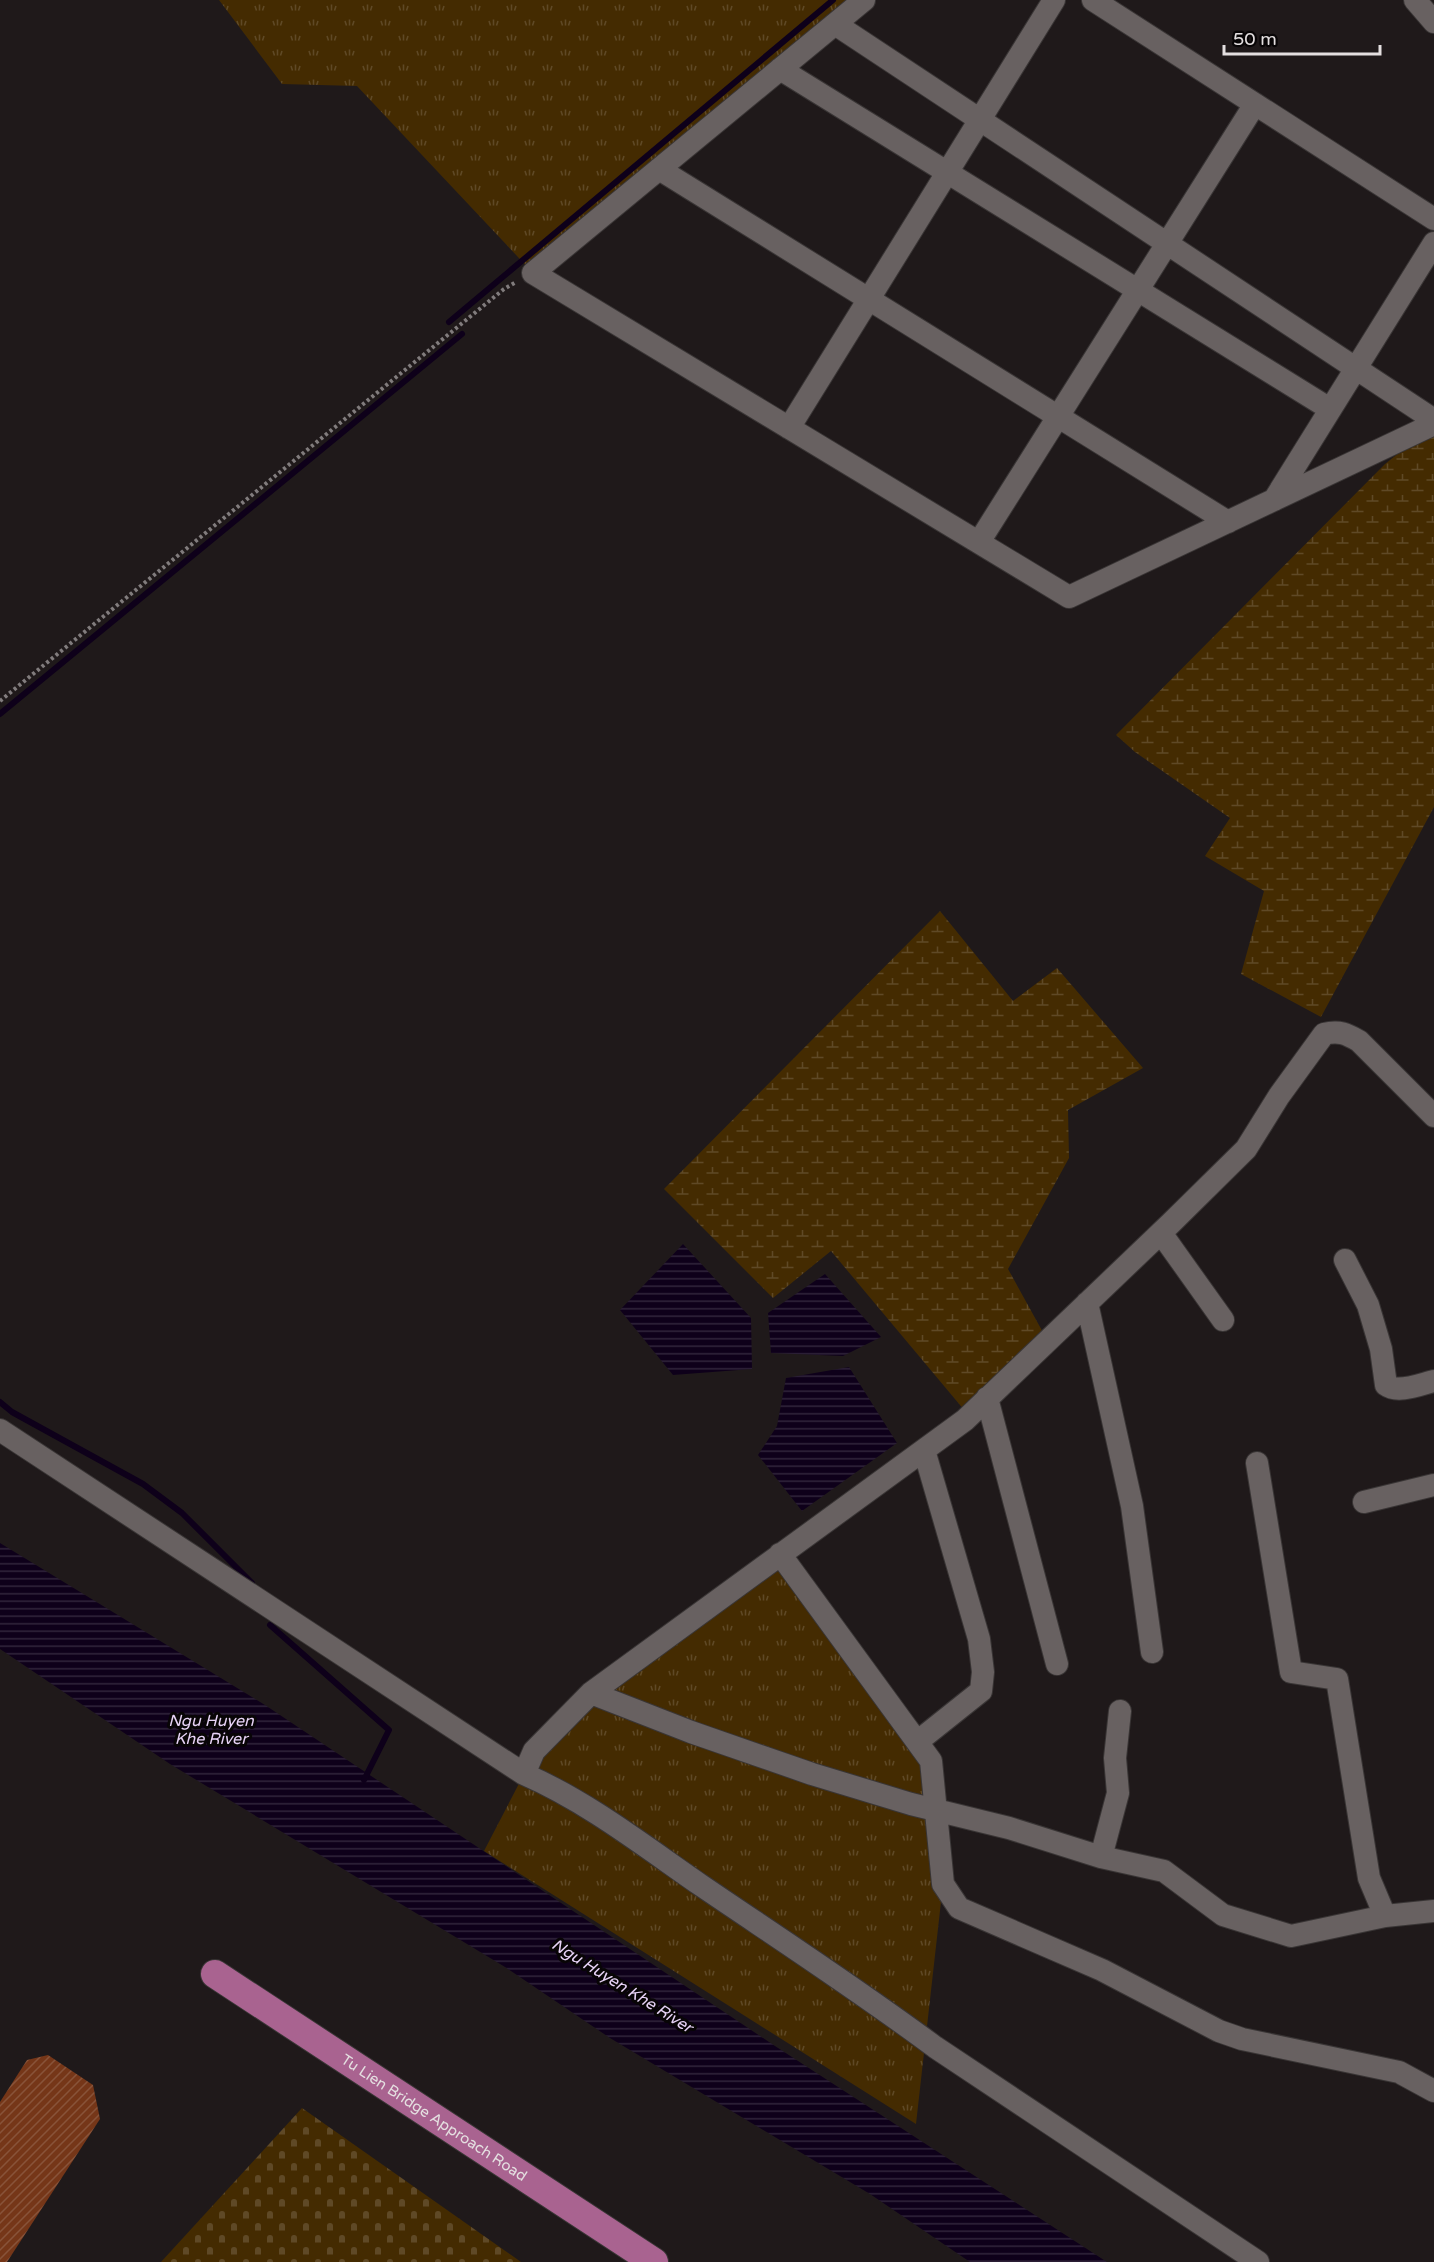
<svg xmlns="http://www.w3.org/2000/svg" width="1434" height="2262" font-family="'Varela Round',sans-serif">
<defs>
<pattern id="grass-tufts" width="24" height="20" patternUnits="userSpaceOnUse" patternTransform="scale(1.5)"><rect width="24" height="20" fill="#442b01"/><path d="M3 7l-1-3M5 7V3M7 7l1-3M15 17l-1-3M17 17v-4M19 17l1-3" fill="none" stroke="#5f4926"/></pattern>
<pattern id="wetland-marsh" width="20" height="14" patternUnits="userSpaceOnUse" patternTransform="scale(1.5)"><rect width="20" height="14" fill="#442b01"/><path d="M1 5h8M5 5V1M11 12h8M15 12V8" fill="none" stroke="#5f4926"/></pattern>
<pattern id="cemetery-stones" width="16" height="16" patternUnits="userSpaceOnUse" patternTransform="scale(1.5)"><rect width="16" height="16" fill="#442b01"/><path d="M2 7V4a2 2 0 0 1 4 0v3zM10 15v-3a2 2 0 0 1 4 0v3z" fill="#5f4926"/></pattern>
<pattern id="water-rules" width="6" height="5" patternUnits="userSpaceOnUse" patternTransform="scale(1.5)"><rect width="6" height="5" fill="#0e001a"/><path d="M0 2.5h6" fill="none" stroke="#31253b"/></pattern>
<pattern id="building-hatch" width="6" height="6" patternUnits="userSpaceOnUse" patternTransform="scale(1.5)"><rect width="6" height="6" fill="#753618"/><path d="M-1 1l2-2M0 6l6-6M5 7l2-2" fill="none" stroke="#885339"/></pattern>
</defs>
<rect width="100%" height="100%" fill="#1f191a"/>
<path fill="url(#grass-tufts)" d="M219,0h645l-331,273 -176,-187 -75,-2z
M780,1554l137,188 26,142 -27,240 -432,-273 40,-77 67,-81z"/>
<path fill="url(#wetland-marsh)" d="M1434,425v382l-113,210 -80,-43 23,-83 -59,-35 25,-38 -95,-66 -19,-17 269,-271z
M940,911l73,90 44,-33 86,100 -75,42 1,48 -61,111 37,67 -80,75 -134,-160 -58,47 -109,-109z"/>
<path fill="url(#cemetery-stones)" d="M302,2108l219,154h-360z"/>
<path fill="url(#water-rules)" d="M683,1244l68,74 1,51 -79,6 -53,-65z
M825,1274l56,63 -38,19 -72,-3 -3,-40z
M849,1367l48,76 -95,68 -44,-56 19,-29 9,-48z
M0,1543l265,162 510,341 332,216h-137l-100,-68 -260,-156 -105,-71 -335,-203 -170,-115z"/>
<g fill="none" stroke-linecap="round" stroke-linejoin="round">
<path stroke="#0e001a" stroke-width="6" d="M449,322l384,-322
M0,714l462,-380
M0,1402l12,10 131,72 39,29 70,70
M270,1625l119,105 -25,50"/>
</g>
<path fill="url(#building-hatch)" d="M48,2055l45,30 7,34 -93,143h-7v-160l27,-42z"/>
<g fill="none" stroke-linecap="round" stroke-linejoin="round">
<defs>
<path id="minor" d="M864,0l-331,273 536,324 365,-173
M1093,0l341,219
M1415,0l19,22
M835,24l599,396
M780,69l550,340
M659,169l569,353
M789,428l265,-428
M1274,500l160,-257
M979,542l276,-438
M1161,1233l62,87
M1345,1260l23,45 13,44 5,36c12,9 35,-1 48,-4
M1087,1303l45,203 20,146
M987,1398l70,266
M0,1430l524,344
M1257,1463l34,209 46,7 32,199 16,38
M1364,1502l70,-17
M780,1554l151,207 12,123 16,24 143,62 117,61 23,8 157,33 35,19
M591,1693l100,39 121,42 99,30 98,24 92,29 63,14 59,44 68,21 94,-20 49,-5
M917,1742l64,-51 2,-19 -4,-33 -55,-189
M1101,1857l17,-64 -3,-35 5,-47
M1258,2262l-323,-215c-75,-56 -155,-108 -233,-161 -58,-40 -114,-84 -178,-112l10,-23 57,-58 374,-273 206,-197 75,-74 33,-53 45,-62c15,-4 23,0 35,7l75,75"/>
<g id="major">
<path id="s1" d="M215,1974l439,288"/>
</g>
</defs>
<use href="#minor" stroke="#393535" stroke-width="24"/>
<use href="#major" stroke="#393535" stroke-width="30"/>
<path stroke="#817c7d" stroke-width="4" stroke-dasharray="3 3" stroke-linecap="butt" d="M0,701l504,-412 12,-7"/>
<use href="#minor" stroke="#686161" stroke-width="22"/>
<use href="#major" stroke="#a96390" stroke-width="28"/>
</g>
<g text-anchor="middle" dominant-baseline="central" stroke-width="6" stroke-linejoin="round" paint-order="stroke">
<g font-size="15" fill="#e4dfe0" stroke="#080506">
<text stroke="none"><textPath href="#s1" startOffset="262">Tu Lien Bridge Approach Road</textPath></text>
</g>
<g font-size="16" font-style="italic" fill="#e7d3f6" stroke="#080506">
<text x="211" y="1721">Ngu Huyen<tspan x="211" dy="18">Khe River</tspan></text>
<text transform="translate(622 1986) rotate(32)">Ngu Huyen Khe River</text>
</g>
</g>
<path d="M1224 45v9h156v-9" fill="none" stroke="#e4dfe0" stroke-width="3"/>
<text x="1233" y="45" font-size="18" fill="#e4dfe0" stroke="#080506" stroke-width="4.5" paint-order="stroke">50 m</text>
</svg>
